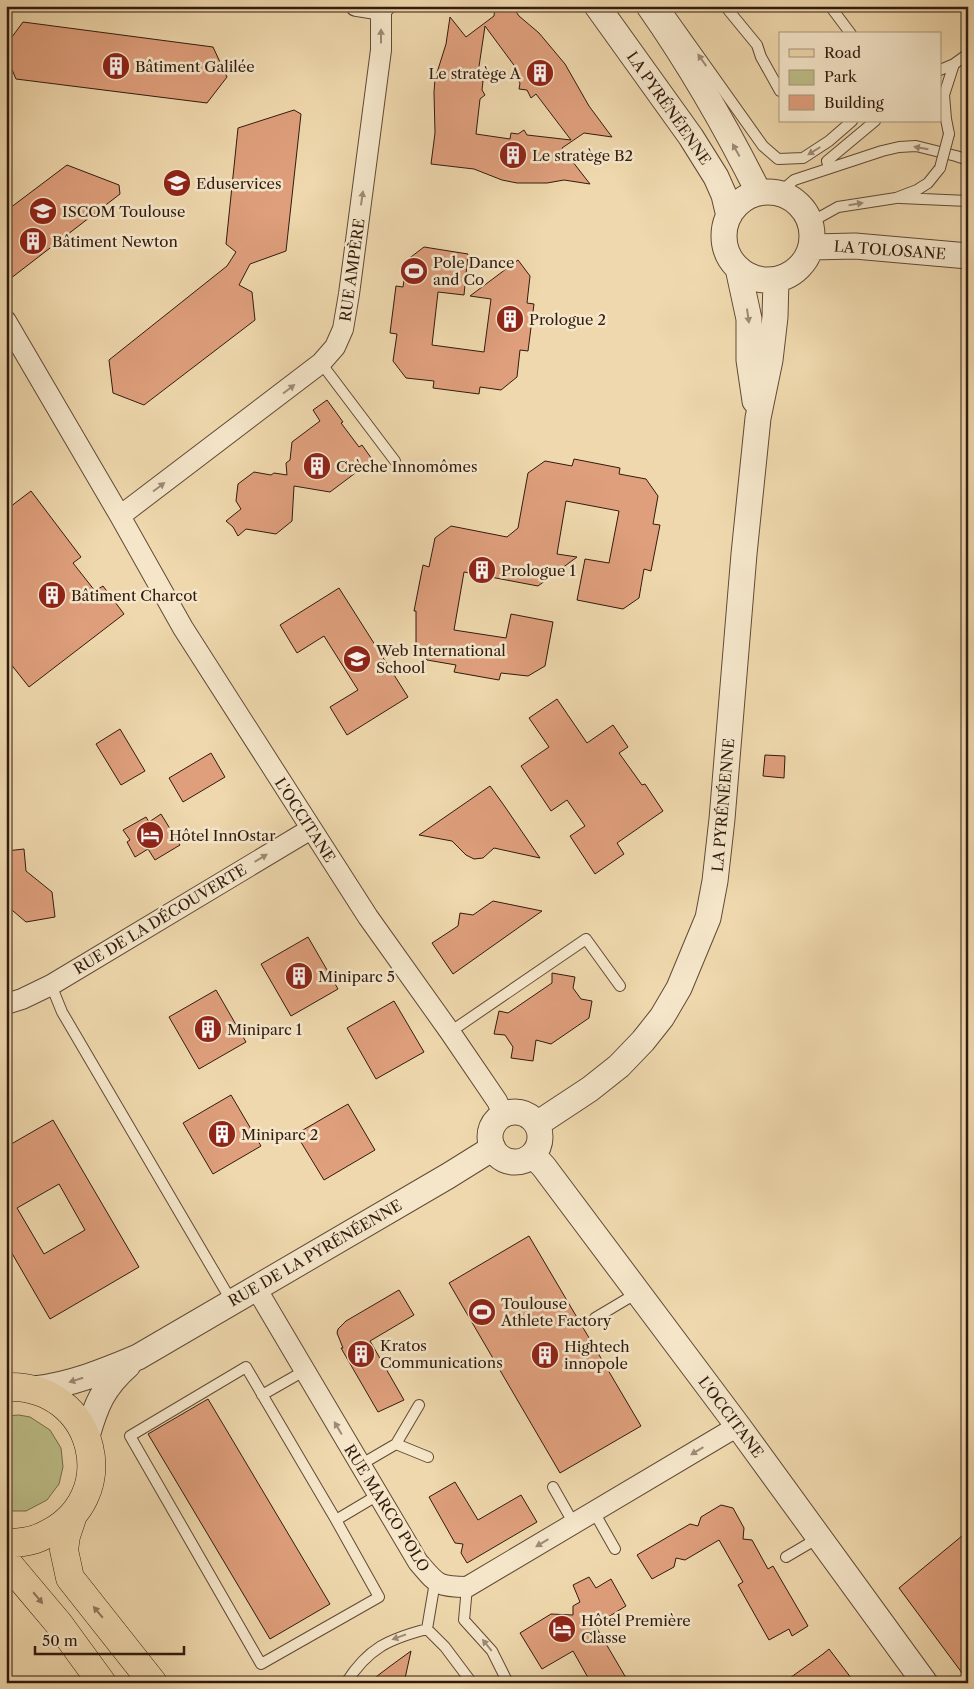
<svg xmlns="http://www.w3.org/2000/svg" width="974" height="1689" font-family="'Libre Caslon Text',serif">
<rect width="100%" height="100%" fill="#efd8ad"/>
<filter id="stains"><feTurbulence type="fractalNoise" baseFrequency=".004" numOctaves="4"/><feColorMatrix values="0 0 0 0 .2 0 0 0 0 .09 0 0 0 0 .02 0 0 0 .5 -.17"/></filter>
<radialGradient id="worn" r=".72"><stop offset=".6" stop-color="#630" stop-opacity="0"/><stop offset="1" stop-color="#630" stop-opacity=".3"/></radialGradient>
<path fill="#bcbe88" stroke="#766c4c" d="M19,1415l11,2 20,13 11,18 2,19 -4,17 -12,16 -21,11h-20v-95z"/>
<path fill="#df9f7c" stroke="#311b0f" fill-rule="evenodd" d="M495,6h17l7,10 20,17 26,31 24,42 23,31 -28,-4 -22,15 28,36 -26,-4 -17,3h-30l-15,-3 -28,-11 -43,-5 4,-31 -1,-41 1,-13 11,-35 4,-27 16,20 28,-21zM485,26l34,46 -5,3 6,8 -1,6 8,1 4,8 5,-4 35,46 -44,-5 -3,-5 -6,4 -7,-1 -1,6 -34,-5 4,-35 5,-4 -3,-5 1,-9 -6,-1z
M23,22l190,25 14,30 -20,26 -191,-24 -10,-24v-10z
M294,110l7,4 -15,137 -36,13 -11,21 13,7 3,28 -111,85 -31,-12 -4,-33 118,-94 9,-14 -10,-8 12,-116z
M67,165l52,20 1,9 -114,88v-71z
M424,247l44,7 -4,41 -26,-3 -6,53 52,7 7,-53 -21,-3 48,-36 12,16 -3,27 7,1 -6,47 -8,-1 -3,27 -16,13 -21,-3 -1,7 -46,-6 1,-7 -28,-3 -13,-17 4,-27 -7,-1 6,-47 7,1 4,-27z
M327,400l16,22 -2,1 18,24 3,-2 12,17 -14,11 -2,-2 -28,21 -36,-6 -2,35 -16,13 -30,-5 -8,7 -5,-9 -7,-6 15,-12 -5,-8 2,-17 16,-12 17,3 3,-2 13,2 -1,-12 4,-3 2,-18 28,-21 -7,-11z
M574,459l46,9 -1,6 27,5 12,17 -5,28 7,1 -9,46 -7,-2 -5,29 -16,11 -46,-9 8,-41 24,4 10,-52 -53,-10 -9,53 20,3 -39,29 -74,-14 -10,58 52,8 5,-24 42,8 -8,44 -17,10 -27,-3 -2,7 -45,-8 2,-7 -29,-5 -11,-17v-32h-2l9,-46 6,2 6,-29 16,-12 56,11 11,-9 10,-55 17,-12 27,5z
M31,491l50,66 -8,6 22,28 8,-5 21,28 -95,73 -23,-29v-148z
M339,588l69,109 -61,38 -17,-28 28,-17 -34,-54 -27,17 -17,-28z
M557,699l30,44 26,-18 15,22 -9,6 23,32 3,-1 18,27 -46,32 7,11 -29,20 -25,-38 15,-10 -18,-26 -16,11 -30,-45 28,-19 -20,-29z
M120,729l25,42 -24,14 -25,-41z
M211,753l14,24 -42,25 -14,-24z
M765,755l20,1 -1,22 -21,-2z
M490,786l13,18 37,54 -46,-10 -11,10 -9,1 -8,-4 -14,-14 -33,-6z
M161,814l19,31 -25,15 -7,-11 -13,8 -8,-15 3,-2 -7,-10 23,-13 3,5z
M24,849l2,22 26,21 3,25 -29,5 -20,-17v-54z
M493,901l49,10 -89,63 -21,-31 26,-17 2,-13 13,2z
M308,937l30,52 -47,27 -30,-52z
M552,973l23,4 -2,11 8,11 11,2 -3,17 -38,26 -15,-4 -3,21 -22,-3 2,-11 -8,-12 -11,-1 5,-23 9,2 44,-30z
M216,990l30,52 -47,27 -30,-52z
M394,1001l30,51 -48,27 -29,-51z
M231,1095l30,51 -48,28 -30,-51z
M348,1104l27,46 -51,30 -28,-46z
M53,1120l86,147 -89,52 -44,-76v-96zM59,1184l26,46 -41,24 -27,-46z
M529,1236l112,190 -81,47 -111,-190z
M399,1290l15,25 -44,26 34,59 -26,12 -37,-64h2l-6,-15 1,-4 8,-8z
M208,1399l122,205 -60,35 -122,-205z
M455,1482l23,38 43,-25 16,27 -70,41 -6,-10 2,-9 -8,-1 -26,-46z
M721,1505l12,3 11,20 -1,11 9,1 16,29 5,-3 35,60 -16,10 -3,-7 -20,11 -31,-55 5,-3 -24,-42 -34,20 -9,-2 -2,9 -22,12 -15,-24 53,-31 8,2 3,-9z
M968,1531v150l-69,-93z
M589,1577l7,11 15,-9 15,27 -31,19 34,58h-38l-18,-32 -31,18 -22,-36 31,-19 22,1v-9l7,-4 -7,-17z
M829,1649l26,34h-72l40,-29z
M411,1651l-7,32h-36l21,-16z"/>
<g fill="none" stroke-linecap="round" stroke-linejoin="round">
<defs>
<path id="service" d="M725,6l32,39 4,12 19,34
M830,6l21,28
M667,11l96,135 15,13 25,-1 26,-17 23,-20
M940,70l14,-6
M949,134l-3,-15 -2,-24 10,-31 14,-10
M829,168l-2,-7 48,-40
M779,193l15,-13 88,-29 17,-4 17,-1 40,10 12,4
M900,198l68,3
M811,222l27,-15 58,-9 21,-8 11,-7 12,-15
M321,363l74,98
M51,985l11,27 170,290
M450,1032l136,-93 34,47
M595,1318l42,-25
M262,1395l42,-24
M396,1444l32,13
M360,1465l36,-21 23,-39
M553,1487l21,37
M594,1512l21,37
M336,1520l-90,-153 -116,69 131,228 118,-67 -43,-77 42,-25
M786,1557l34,-20
M467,1587l-3,33 28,31 16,32
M427,1629l18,18 27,36
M346,1683c22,-35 43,-44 81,-54l8,-47"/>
<path id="minor" d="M356,6l25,4 4,-4
M6,321l114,195 63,112 185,289 82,115 47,69 6,13
M120,516l201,-153 14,-16 8,-18 6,-35 32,-244v-40
M6,1004l16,-5 29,-14 260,-156
M256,1288l162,274c19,22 19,25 49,25l271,-161"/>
<path id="tertiary" d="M597,6l94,131 25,40 8,18 5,21
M649,6c42,60 77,121 110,187
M724 236a44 44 0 1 1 88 0a44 44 0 1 1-88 0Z
M812,247l43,-1 113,10
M738,268l11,51v41l6,41
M490 1137a25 25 0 1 1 50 0a25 25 0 1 1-50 0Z
M537,1124l53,-35 29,-23 24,-25 19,-24 17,-29 29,-70 7,-37 7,-62 22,-265 14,-136 12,-58 5,-43 1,-37
M533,1155l11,12 194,259 187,257
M34,1389c36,-4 71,-18 104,-32l310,-181 45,-28
M87,1436c9,-31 16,-49 41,-71"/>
<path id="primary" d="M6,1387c90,-4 119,113 37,149 -10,5 -25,8 -37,6
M73,1515l-7,21 -2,14 6,28 83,105
M6,1561l53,63 43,59"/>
</defs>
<use href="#service" stroke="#604a36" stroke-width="12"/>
<use href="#minor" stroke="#604a36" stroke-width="22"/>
<use href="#tertiary" stroke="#604a36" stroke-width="27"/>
<use href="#primary" stroke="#311b0f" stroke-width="29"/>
<use href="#service" stroke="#f5e6ca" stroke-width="10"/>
<use href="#minor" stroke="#f5e6ca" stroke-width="20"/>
<use href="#tertiary" stroke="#f5e6ca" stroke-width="25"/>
<use href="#primary" stroke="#efd8ad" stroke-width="28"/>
<defs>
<path id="service-bridge" d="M940,168l9,-34"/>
</defs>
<use href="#service-bridge" stroke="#604a36" stroke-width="12" stroke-linecap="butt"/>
<use href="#service-bridge" stroke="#f5e6ca" stroke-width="10"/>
</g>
<defs><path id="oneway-solid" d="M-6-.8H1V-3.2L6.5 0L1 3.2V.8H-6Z" transform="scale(1.25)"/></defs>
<g fill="#9d8b76">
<use href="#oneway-solid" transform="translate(381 36) rotate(-90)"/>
<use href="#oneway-solid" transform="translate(702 60) rotate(-125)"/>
<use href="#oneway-solid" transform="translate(921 148) rotate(-170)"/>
<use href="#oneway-solid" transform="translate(736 150) rotate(-119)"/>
<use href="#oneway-solid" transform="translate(814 151) rotate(148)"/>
<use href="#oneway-solid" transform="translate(362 198) rotate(-82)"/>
<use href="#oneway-solid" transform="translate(856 204) rotate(-9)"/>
<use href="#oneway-solid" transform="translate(748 316) rotate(82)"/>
<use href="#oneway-solid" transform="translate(289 389) rotate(-37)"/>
<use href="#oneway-solid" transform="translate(159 487) rotate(-37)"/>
<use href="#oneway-solid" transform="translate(261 858) rotate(-31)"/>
<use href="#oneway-solid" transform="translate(76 1380) rotate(162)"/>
<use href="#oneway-solid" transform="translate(338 1428) rotate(-121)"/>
<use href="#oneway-solid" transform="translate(697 1451) rotate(149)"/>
<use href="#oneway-solid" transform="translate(542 1543) rotate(149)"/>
<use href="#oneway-solid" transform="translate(399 1637) rotate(160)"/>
<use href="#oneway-solid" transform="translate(487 1645) rotate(-129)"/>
</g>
<g fill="#907a5e">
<use href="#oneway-solid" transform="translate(38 1598) rotate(50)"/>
<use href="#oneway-solid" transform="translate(98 1612) rotate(-130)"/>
</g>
<defs>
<symbol id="building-disc" viewBox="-11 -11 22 22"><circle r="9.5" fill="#8f2418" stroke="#f5e6ca"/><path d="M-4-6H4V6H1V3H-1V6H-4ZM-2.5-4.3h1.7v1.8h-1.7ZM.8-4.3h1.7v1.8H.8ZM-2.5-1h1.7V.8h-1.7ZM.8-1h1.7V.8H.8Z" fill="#fff"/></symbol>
<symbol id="university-disc" viewBox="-11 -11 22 22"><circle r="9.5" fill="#8f2418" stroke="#f5e6ca"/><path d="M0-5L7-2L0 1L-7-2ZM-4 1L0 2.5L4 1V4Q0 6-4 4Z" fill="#fff"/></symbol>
<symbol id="stadium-disc" viewBox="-11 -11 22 22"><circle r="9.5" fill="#8f2418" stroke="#f5e6ca"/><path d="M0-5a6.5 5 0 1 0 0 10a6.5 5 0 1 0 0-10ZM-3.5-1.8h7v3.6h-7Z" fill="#fff"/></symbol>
<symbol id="hotel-disc" viewBox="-11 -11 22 22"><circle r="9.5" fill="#8f2418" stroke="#f5e6ca"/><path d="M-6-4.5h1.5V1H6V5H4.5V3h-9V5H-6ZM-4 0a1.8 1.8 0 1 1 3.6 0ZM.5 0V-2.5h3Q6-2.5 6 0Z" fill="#fff"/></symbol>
</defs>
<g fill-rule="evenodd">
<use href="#building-disc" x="100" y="50" width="32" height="32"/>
<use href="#building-disc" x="524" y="57" width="32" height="32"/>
<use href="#building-disc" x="497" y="139" width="32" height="32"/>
<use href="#university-disc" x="161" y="167" width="32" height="32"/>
<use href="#university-disc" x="27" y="195" width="32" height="32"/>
<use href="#building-disc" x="17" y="225" width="32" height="32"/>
<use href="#stadium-disc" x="398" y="255" width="32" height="32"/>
<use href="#building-disc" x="494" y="303" width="32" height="32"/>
<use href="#building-disc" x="301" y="450" width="32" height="32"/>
<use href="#building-disc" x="466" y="554" width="32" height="32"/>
<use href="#building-disc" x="36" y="579" width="32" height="32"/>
<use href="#university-disc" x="341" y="643" width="32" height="32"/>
<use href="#hotel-disc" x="134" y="819" width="32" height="32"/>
<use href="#building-disc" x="283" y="960" width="32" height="32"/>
<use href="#building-disc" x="192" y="1013" width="32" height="32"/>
<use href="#building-disc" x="206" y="1118" width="32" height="32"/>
<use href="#stadium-disc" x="466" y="1296" width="32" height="32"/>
<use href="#building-disc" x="345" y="1338" width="32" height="32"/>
<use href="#building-disc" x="529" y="1339" width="32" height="32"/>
<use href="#hotel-disc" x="546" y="1613" width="32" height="32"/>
</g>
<g text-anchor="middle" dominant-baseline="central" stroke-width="5" stroke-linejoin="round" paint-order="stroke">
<g font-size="15" fill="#311b0f" stroke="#f5e6ca" text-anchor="start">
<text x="135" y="66">Bâtiment Galilée</text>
<text x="521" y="73" text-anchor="end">Le stratège A</text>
<text x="532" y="155">Le stratège B2</text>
<text x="196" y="183">Eduservices</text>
<text x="62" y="211">ISCOM Toulouse</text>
<text x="52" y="241">Bâtiment Newton</text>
<text x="433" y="262">Pole Dance<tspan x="433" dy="17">and Co</tspan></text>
<text x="529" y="319">Prologue 2</text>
<text x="336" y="466">Crèche Innomômes</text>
<text x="501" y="570">Prologue 1</text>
<text x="71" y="595">Bâtiment Charcot</text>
<text x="376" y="650">Web International<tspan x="376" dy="17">School</tspan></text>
<text x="169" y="835">Hôtel InnOstar</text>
<text x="318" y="976">Miniparc 5</text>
<text x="227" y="1029">Miniparc 1</text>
<text x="241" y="1134">Miniparc 2</text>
<text x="501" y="1303">Toulouse<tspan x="501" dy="17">Athlete Factory</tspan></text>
<text x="380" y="1345">Kratos<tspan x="380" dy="17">Communications</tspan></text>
<text x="564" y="1346">Hightech<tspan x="564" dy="17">innopole</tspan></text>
<text x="581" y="1620">Hôtel Première<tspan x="581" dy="17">Classe</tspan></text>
</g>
<g font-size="15" fill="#311b0f" stroke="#f5e6ca">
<text transform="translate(669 108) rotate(55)">LA PYRÉNÉENNE</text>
<text transform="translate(890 250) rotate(4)">LA TOLOSANE</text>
<text transform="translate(352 270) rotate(-82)">RUE AMPÈRE</text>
<text transform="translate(723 805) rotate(-85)">LA PYRÉNÉENNE</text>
<text transform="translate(305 820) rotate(57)">L'OCCITANE</text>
<text transform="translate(160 919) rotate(-31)">RUE DE LA DÉCOUVERTE</text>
<text transform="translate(315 1253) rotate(-30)">RUE DE LA PYRÉNÉENNE</text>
<text transform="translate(731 1417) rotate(53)">L'OCCITANE</text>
<text transform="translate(387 1508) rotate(58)">RUE MARCO POLO</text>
</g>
</g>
<rect width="974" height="1689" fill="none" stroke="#efd8ad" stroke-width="25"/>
<rect x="8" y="8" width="959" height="1674" fill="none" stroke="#311b0f" stroke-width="2.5"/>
<rect x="12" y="12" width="949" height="1664" fill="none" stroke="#311b0f"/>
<rect x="779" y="32" width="162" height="90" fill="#f5e6ca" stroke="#a7957f"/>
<rect x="789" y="49" width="25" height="8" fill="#efd8ad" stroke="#a7957f"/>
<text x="824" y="58" font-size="15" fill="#311b0f">Road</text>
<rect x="789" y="70" width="25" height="15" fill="#bcbe88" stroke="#a7957f"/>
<text x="824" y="82" font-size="15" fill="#311b0f">Park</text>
<rect x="789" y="95" width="25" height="15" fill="#df9f7c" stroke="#a7957f"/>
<text x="824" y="108" font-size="15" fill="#311b0f">Building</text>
<path d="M35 1646v8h149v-8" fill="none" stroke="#311b0f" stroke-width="2.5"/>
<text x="42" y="1646" font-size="15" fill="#311b0f" stroke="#f5e6ca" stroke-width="4" paint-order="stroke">50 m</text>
<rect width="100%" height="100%" filter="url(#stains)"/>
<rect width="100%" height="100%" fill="url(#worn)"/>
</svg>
